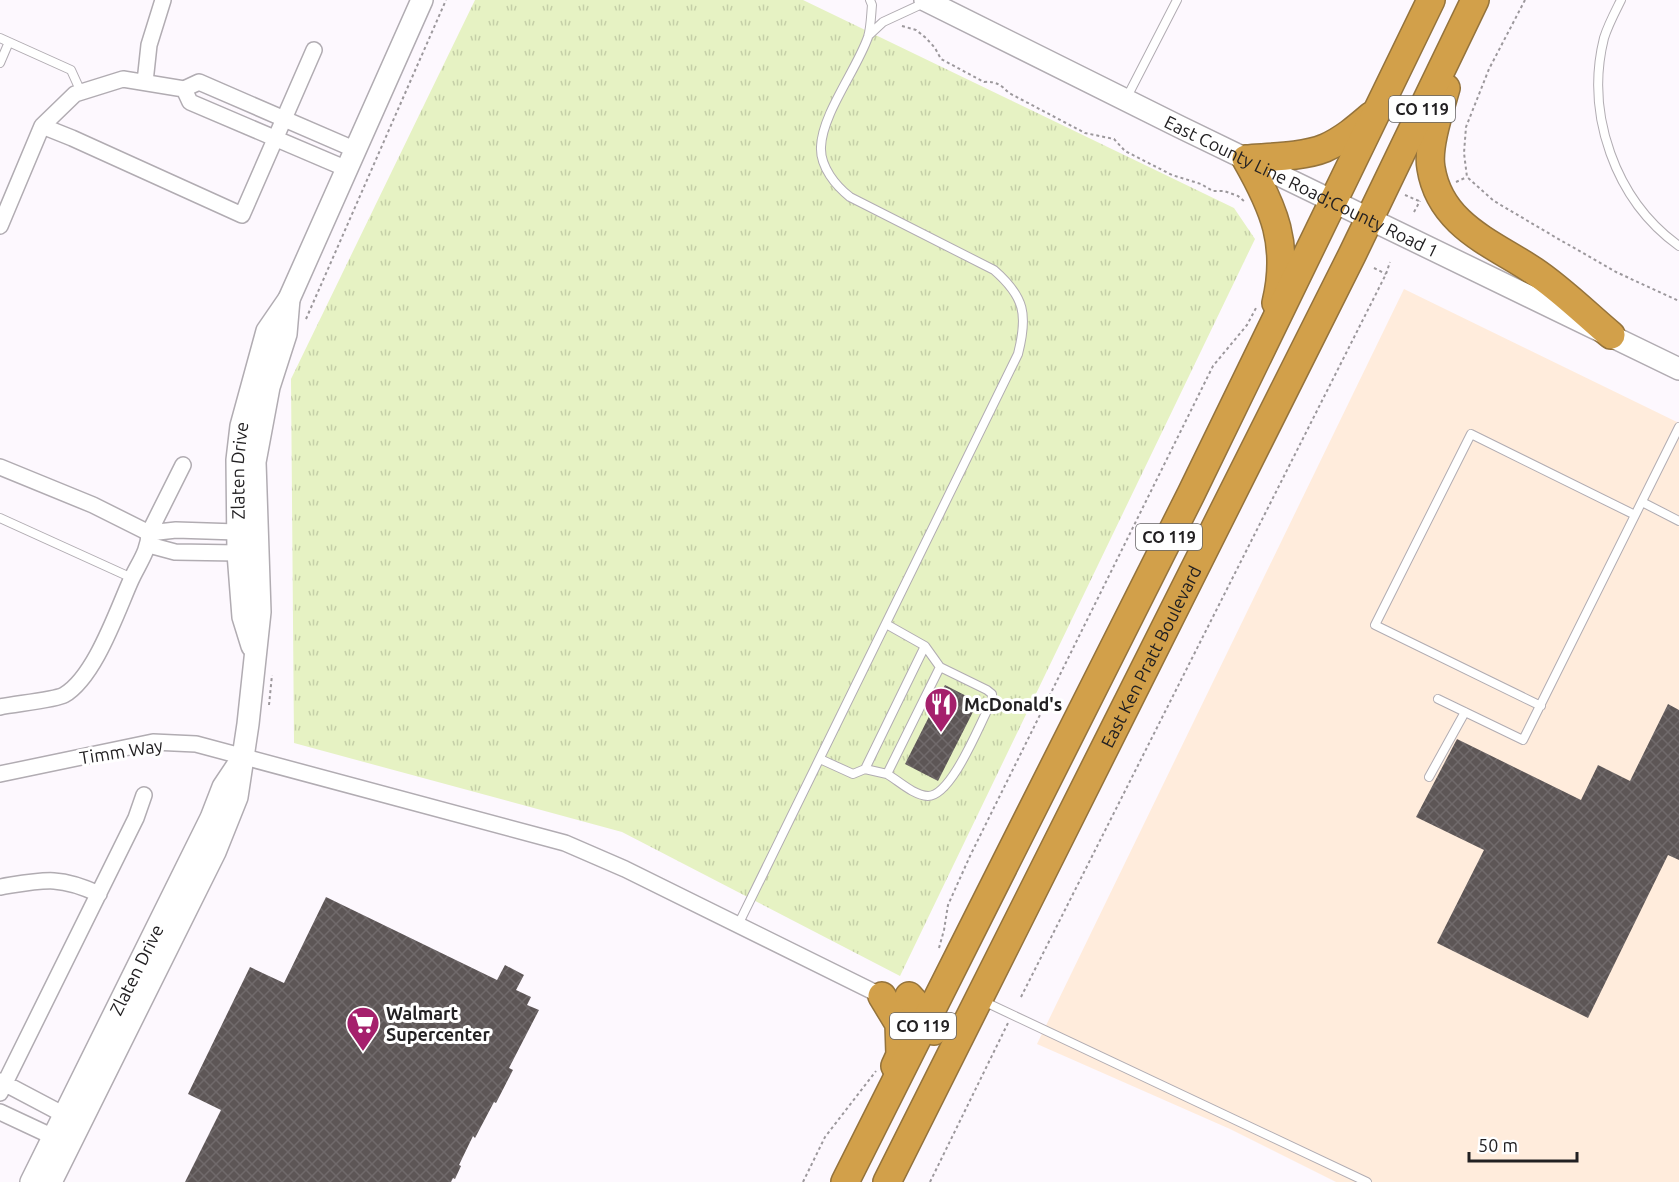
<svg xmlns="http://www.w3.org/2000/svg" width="1679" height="1182" font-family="Ubuntu,sans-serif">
<defs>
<pattern id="grass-tufts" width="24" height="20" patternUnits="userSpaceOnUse" patternTransform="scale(1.5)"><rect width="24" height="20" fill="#e6f2c3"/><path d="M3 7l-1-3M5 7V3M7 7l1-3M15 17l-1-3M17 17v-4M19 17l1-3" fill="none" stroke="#c5cfa7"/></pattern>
<pattern id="building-cross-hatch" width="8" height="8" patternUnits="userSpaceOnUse" patternTransform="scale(1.5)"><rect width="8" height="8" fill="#5d5656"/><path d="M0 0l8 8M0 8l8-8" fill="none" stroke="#706a6b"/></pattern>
</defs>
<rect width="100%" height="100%" fill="#fdf8fe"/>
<path fill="#ffecdc" d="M1404,289l275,134v759h-343l-106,-53 -193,-85z"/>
<path fill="url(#grass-tufts)" d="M475,0h328l431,208 21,31 -355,737 -278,-144 -328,-89 -3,-364z"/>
<path fill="url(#building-cross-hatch)" d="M945,685l33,17 -40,79 -33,-17z
M1668,704l11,6v150l-11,-5 -80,163 -151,-75 47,-93 -68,-33 41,-78 124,61 17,-35 32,16z
M326,897l171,83 8,-15 19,10 -8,15 15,7 -4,8 12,5 -30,58 4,2 -17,33 -2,-1 -19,36 -2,-2 -14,29 2,1 -6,13 -2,-1 -2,4h-266l36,-72 -33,-16 62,-127 34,16z"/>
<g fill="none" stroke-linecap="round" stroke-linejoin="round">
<defs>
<path id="lane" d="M1621,0c-6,12 -13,25 -17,38 -19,76 11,162 75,208
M869,35l14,-13 41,-19
M0,38l71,32 10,22
M0,63l9,-21
M1126,99l51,-99
M1642,502l37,19
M0,518l132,60
M1438,699l85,41 156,-313
M1541,706l-166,-81 96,-191 164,81
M820,759l33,15 12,-5 22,5 53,-107 -15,-21 -39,-22
M865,769l60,-123
M887,774c12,7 26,21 41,22 23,0 50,-68 60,-87l4,-9v-6l-5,-4 -47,-23
M1429,777l36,-65
M738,925l280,-571c10,-39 7,-57 -24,-84l-144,-73c-14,-11 -30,-30 -29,-50 1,-33 36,-78 47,-110 3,-10 3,-22 4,-32l-2,-5
M983,1001l384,181"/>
<path id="street" d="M145,82l4,-37 14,-45
M184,89l6,13 157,67
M42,126l33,-32 48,-15 61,10 15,-7 157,68
M0,226l42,-100 30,12 170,77 72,-165
M0,467l93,38 56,28 27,-3 61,2
M149,545l26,7 63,1
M0,707c13,-3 55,-7 64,-12 31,-18 53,-84 67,-115 7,-16 18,-29 18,-47l34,-68
M0,774l153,-32 43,2 369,99 60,26 257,127
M0,887c43,-7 58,-12 99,7
M0,1081l72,38
M0,1093l136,-275 8,-23
M0,1112l62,29"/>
<g id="secondary">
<path id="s1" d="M925,0l255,127 499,242"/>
<path id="s2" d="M252,646l-9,-29 -5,-64 -1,-93 4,-34 26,-95 22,-32 133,-299"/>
<path id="s3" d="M31,1182l180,-364 12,-31 16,-24"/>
<path d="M51,1182l164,-330 22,-55 11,-73 12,-112 -5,-150 14,-75 17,-53 3,-35"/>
</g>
<g id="highway">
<path d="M1446,88c-6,21 -19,59 -15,80 9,57 61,75 103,103 27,18 52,43 77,64"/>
<path d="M1276,303c14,-58 -2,-95 -30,-144 24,-2 57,-2 79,-11 18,-8 32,-20 46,-32"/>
<path d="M882,996l17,28 1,31 -5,11"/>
<path d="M909,996l19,21 6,14"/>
<path d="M845,1182l346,-688 240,-494"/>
<path id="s4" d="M887,1182l465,-927 123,-255"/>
</g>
</defs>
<use href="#lane" stroke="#b1acb2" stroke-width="10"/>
<use href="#street" stroke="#b1acb2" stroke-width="18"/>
<use href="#secondary" stroke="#b1acb2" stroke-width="24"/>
<use href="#highway" stroke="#94733c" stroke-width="30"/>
<path stroke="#9c989c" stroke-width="2" stroke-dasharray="3 3" stroke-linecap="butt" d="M1525,0l-36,69 -23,58 -2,26 3,24 27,24 61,36 61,35 63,29
M902,26l14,4 10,8 9,10 6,11 43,23c12,-1 17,3 25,11l76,40 29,6 11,12 47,24 29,9 12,7h11l14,5 7,6
M1456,182l11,-5
M1405,195l14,6
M1414,212l6,-11
M1374,268l12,6
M306,319l140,-319
M269,705l3,-30
M939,948l5,-18 4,-25 22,-49 243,-490 34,-41 9,-17
M1021,997l365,-723 4,-12
M803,1182l22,-45 51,-66
M930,1182l78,-159"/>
<use href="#lane" stroke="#fff" stroke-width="8"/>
<use href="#street" stroke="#fff" stroke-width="15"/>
<use href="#secondary" stroke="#fff" stroke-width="21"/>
<use href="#highway" stroke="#d2a04a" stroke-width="27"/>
</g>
<defs>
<symbol id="restaurant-pin" viewBox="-11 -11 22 30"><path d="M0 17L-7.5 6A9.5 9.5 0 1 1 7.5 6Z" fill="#a5206c" stroke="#fff"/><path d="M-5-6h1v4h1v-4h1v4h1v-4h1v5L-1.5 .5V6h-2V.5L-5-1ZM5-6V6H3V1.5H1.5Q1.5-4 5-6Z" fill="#fff"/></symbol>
<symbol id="supermarket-pin" viewBox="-11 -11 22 30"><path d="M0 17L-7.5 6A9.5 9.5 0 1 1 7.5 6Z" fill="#a5206c" stroke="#fff"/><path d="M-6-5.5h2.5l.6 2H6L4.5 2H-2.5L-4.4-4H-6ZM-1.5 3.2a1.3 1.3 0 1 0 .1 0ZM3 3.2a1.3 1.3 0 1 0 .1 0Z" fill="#fff"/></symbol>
</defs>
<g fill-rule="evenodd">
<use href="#restaurant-pin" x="922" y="685" width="38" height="52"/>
<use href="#supermarket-pin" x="344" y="1004" width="38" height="52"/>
</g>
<g text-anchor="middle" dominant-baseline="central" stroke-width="6" stroke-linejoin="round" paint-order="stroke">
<g fill="#fff" stroke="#646364" stroke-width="1.5">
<rect x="1389" y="96" width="66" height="26" rx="4.5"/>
<rect x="1136" y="524" width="66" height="26" rx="4.5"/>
<rect x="890" y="1013" width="66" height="26" rx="4.5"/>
</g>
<g font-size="16" font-weight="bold" fill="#222022">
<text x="1422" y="109">CO 119</text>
<text x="1169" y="537">CO 119</text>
<text x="923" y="1026">CO 119</text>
</g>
<g font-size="18" fill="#222022" stroke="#fff">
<text stroke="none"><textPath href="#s1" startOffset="420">East County Line Road;County Road 1</textPath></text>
<text stroke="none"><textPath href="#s2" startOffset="177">Zlaten Drive</textPath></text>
<text stroke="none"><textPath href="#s4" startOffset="588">East Ken Pratt Boulevard</textPath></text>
<text transform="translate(121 751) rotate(-9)">Timm Way</text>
<text stroke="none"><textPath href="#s3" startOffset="237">Zlaten Drive</textPath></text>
</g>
<g font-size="18" font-weight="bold" fill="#222022" stroke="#fff" text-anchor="start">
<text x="964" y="704">McDonald's</text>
<text x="386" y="1013">Walmart<tspan x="386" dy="21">Supercenter</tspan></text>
</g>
</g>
<path d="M1469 1152v9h108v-9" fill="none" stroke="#222022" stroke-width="3"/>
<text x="1478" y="1152" font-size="18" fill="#222022" stroke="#ffffff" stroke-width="4.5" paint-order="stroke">50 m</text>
</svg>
